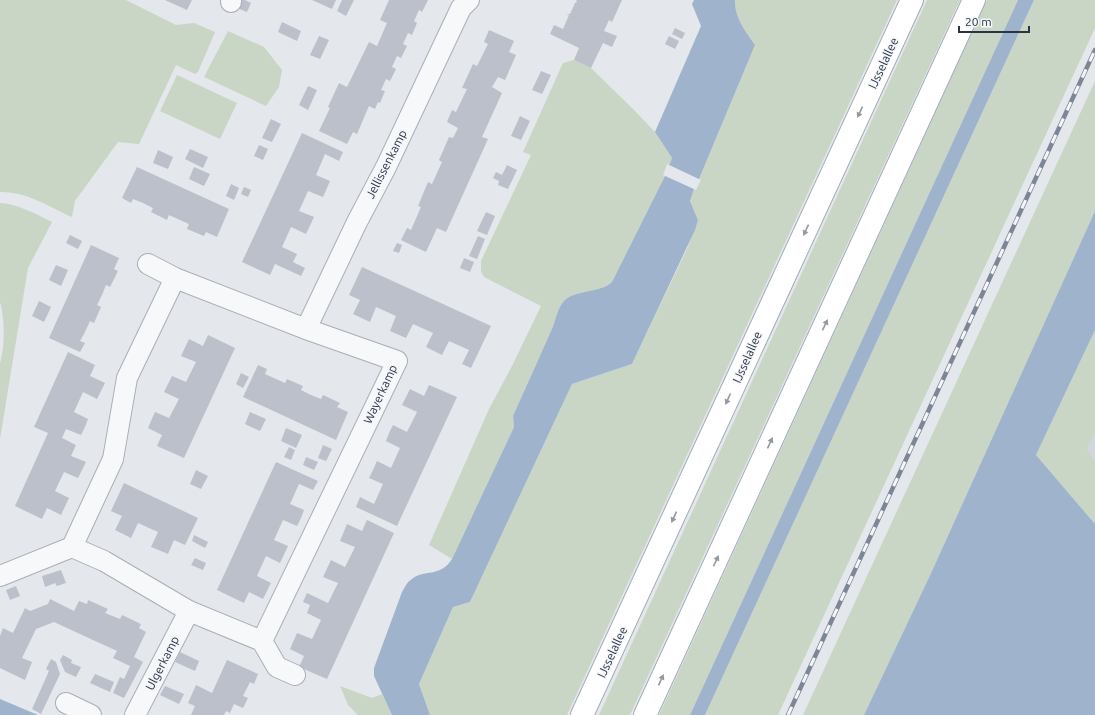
<svg xmlns="http://www.w3.org/2000/svg" width="1095" height="715" font-family="Ubuntu,sans-serif">
<rect width="100%" height="100%" fill="#e4e7ec"/>
<path fill="#d2d6de" d="M1095,421v46l-11,-14z"/>
<path fill="#c9d6c5" d="M0,0h126l50,25 18,-2 21,9 -17,40 -3,2 -19,-9 -37,79 -21,-2 -43,59 -3,16c-22,-10 -47,-26 -72,-25z
M735,0h162l-330,715h-137l-11,-31 34,-77 17,-5 102,-218 60,-20 55,-115 11,-29 -8,-19 4,-12 5,-10 56,-134c-9,-13 -21,-28 -20,-45z
M927,0h33l-330,715h-31z
M987,0h31l-328,715h-31z
M1034,0h61v28l-317,687h-73z
M228,31l36,16 18,23 -3,17 -13,19 -62,-29z
M574,60l17,8 43,42 21,22 17,26 -7,18 -53,106 -11,7 -31,8 -11,12 -5,16 -41,91 1,11 -62,132 -23,-14 60,-136 24,-45 28,-58 -57,-29 -3,-6v-10l50,-106 -8,-3 40,-89z
M177,75l60,28 -17,36 -60,-28z
M1095,81v130l-163,360 -68,144h-61z
M0,203c18,1 36,11 52,19l-24,46 -28,171v-76c5,-17 5,-44 0,-61z
M1095,330v102l-8,18 8,11v63l-59,-69z
M340,686l32,12 10,-4 10,21h-34l-10,-10z"/>
<path fill="#9fb4cc" d="M694,0h41c-1,17 11,32 20,45l-56,134 -5,10 -4,12 8,19 -3,10 -63,134 -60,20 -102,218 -17,5 -34,77 11,31h-38l-18,-39v-8l28,-76c3,-5 5,-10 10,-13 12,-10 28,-1 40,-20l62,-132 -1,-11c13,-29 26,-58 39,-87 4,-9 5,-20 12,-28 12,-12 35,-7 48,-19l53,-106 7,-18 -17,-26 46,-106 -9,-22z
M1018,0h16l-329,715h-15z
M1095,211v119l-59,125 59,69v191h-231l68,-144z
M0,699l38,16h-38z"/>
<path fill="#e4e7ec" d="M667,164l34,16 -5,10 -33,-15z"/>
<path fill="#bbc0ca" d="M165,0h27l-5,10z
M241,0h4l6,3 -4,9 -10,-4z
M312,0h24l-4,9z
M342,0h12l-8,16 -9,-5z
M389,0h39l-6,12 -3,-2 -5,11 3,2 -5,12 -4,-2 -5,11 4,2 -6,12 -4,-2 -5,11 4,2 -6,12 -4,-2 -5,11 4,1 -5,12 -2,-1 -3,7 -6,-3 -12,28 -4,-2 -6,12 -28,-13 11,-23 -2,-1 11,-24 8,4 22,-45 8,4 10,-23 -7,-3z
M576,0h46l-10,22 -3,-2 -5,11 13,5 -5,11 -9,-4 -12,25 -17,-8 5,-12 -29,-14 4,-9 9,4 6,-14 -3,-1h4l5,-11 2,-1z
M282,22l19,9 -4,10 -19,-9z
M675,28l10,5 -3,6 -10,-5z
M489,30l25,11 -5,11 7,3 -11,25 -7,-3 -6,10 10,6 -20,44 6,2 -42,93 -9,-4 -11,24 -25,-12 6,-12 4,2 10,-23 -3,-1 10,-24 4,2 10,-22 -3,-2 10,-23 4,1 5,-10 -11,-6 5,-12 4,2 11,-23 -5,-1 11,-24 4,2 11,-22 -4,-2z
M319,36l10,4 -9,19 -10,-4z
M669,36l10,5 -4,8 -10,-5z
M541,71l10,4 -9,19 -10,-4z
M308,86l9,4 -9,20 -9,-5z
M520,116l10,5 -9,19 -10,-4z
M271,119l10,5 -9,18 -10,-4z
M302,133l41,19 -4,9 -14,-7 -9,21 14,6 -7,16 -15,-6 -9,20 15,6 -8,17 -15,-7 -9,20 15,7 -4,8 12,6 -4,8 -26,-12 -5,11 -28,-13z
M259,145l9,4 -5,11 -9,-4z
M190,149l18,8 -5,11 -18,-9z
M158,150l15,7 -5,12 -15,-6z
M507,165l10,5 -9,19 -10,-4 1,-4 -6,-3 3,-6 6,3z
M137,167l92,42 -12,28 -11,-5 -2,4 -17,-7 2,-5 -9,-4 -11,-5 -2,5 -16,-8 2,-4 -10,-5 -10,-4 -2,4 -9,-5z
M194,167l16,7 -6,12 -15,-7z
M231,184l8,4 -5,12 -8,-4z
M244,187l7,3 -3,7 -7,-3z
M486,212l9,4 -8,19 -10,-4z
M70,235l12,6 -4,8 -12,-6z
M478,236l7,3 -8,20 -8,-3z
M397,243l5,2 -3,8 -6,-2z
M91,245l28,13 -5,11 4,2 -8,16 -4,-2 -4,10 -5,10 4,2 -7,16 -4,-2 -5,11 -5,9 5,2 -5,9 -31,-14z
M464,258l10,4 -4,10 -10,-4z
M56,265l12,5 -7,16 -12,-6z
M362,267l129,59 -20,42 -9,-4 7,-14 -20,-9 -7,14 -16,-8 7,-14 -20,-9 -7,14 -16,-7 6,-15 -20,-9 -6,15 -17,-8 7,-14 -11,-5z
M39,301l12,6 -7,15 -12,-6z
M208,335l27,13 -51,110 -27,-12 5,-11 -14,-7 7,-16 14,6 10,-19 -15,-7 8,-16 14,6 10,-20 -15,-6 8,-17 14,7z
M68,352l27,13 -5,11 15,7 -8,16 -14,-7 -9,20 14,7 -3,8 -4,8 -15,-6 -4,9 14,7 -5,11 15,6 -8,16 -14,-6 -9,19 14,7 -8,17 -14,-7 -5,11 -27,-13 33,-73 -14,-6z
M258,365l9,4 -2,5 20,9 2,-4 16,7 -2,4 10,5 10,4 2,-4 17,8 -3,4 11,5 -12,28 -93,-43z
M241,373l8,4 -6,11 -7,-4z
M429,385l28,12 -60,129 -41,-19 4,-10 14,7 9,-20 -14,-6 4,-8 4,-9 14,7 9,-20 -14,-7 3,-8 4,-8 14,7 10,-20 -15,-7 8,-16 14,7z
M250,412l16,7 -6,12 -15,-7z
M286,428l16,7 -6,13 -15,-7z
M323,445l9,4 -6,12 -8,-3z
M289,447l6,3 -4,10 -7,-3z
M306,457l12,5 -4,8 -11,-5z
M276,462l42,19 -5,9 -14,-6 -9,20 14,6 -3,8 -4,8 -14,-6 -9,20 14,6 -8,17 -14,-7 -9,20 14,7 -8,16 -14,-7 -5,11 -27,-13z
M196,470l12,6 -7,13 -11,-5z
M124,483l74,35 -13,27 -11,-5 -6,14 -17,-7 7,-15 -20,-9 -7,15 -16,-8 7,-14 -11,-5z
M367,520l27,13 -67,146 -28,-12 5,-11 -14,-7 7,-16 15,6 9,-19 -14,-7 3,-8 -7,-3 4,-9 21,10 10,-20 -15,-6 8,-17 14,7 10,-20 -15,-6 7,-17 15,7z
M194,535l14,7 -3,6 -13,-7z
M195,558l11,5 -3,7 -12,-5z
M61,570l5,13 -9,3 -2,-3 -10,4 -3,-11z
M16,586l4,10 -10,4 -4,-10z
M50,599l24,12 5,-10 8,3 1,-4 20,9 -3,4 15,6 2,-4 19,9 -2,4 7,4 -12,25 9,5 -19,36 -11,-5 7,-16 4,2 6,-13 -17,-8 4,-7 -63,-29 -18,7 -14,29 10,4 -7,18 -25,-12v-32l3,-8 10,5 12,-25 5,3 18,-7z
M180,652l19,9 -4,10 -20,-9z
M63,655l9,5 -1,3 10,4 -5,10 -11,-5 -5,-12z
M51,659l5,3 4,12 -19,40 -9,-5 17,-38 -3,-2z
M227,660l31,14 -4,10 -4,-2 -7,14 5,2 -5,10 -9,-4 -4,9 -4,-2 -2,4h-33l4,-9 -7,-3 8,-18 16,8z
M95,674l19,8 -4,10 -20,-9z
M165,686l19,8 -5,10 -19,-9z"/>
<g fill="none" stroke-linecap="round" stroke-linejoin="round">
<defs>
<path id="street" d="M231,2v-2
M148,264l27,14 131,51 91,32 -135,280
M306,329l51,-107 29,-55 75,-159 8,-8
M72,547l32,14 85,50 73,30 15,26 18,8
M0,576l72,-29 41,-88 14,-81 48,-100
M66,703l25,12
M135,715l54,-104"/>
<path id="primary" d="M582,715l330,-715
M645,715l329,-715"/>
</defs>
<use href="#street" stroke="#a9aeb7" stroke-width="22"/>
<use href="#primary" stroke="#a3abb8" stroke-width="24"/>
<use href="#street" stroke="#f7f8fa" stroke-width="20"/>
<use href="#primary" stroke="#fff" stroke-width="22"/>
<defs>
<path id="rail" d="M788,715l307,-665"/>
</defs>
<use href="#rail" stroke="#7d8696" stroke-width="4.5"/>
<use href="#rail" stroke="#f4f6f9" stroke-width="3" stroke-dasharray="9" stroke-linecap="butt"/>
</g>
<defs><path id="oneway-solid" d="M-6-.8H1V-3.2L6.5 0L1 3.2V.8H-6Z"/></defs>
<g fill="#959aa2">
<use href="#oneway-solid" transform="translate(860 112) rotate(115)"/>
<use href="#oneway-solid" transform="translate(806 230) rotate(115)"/>
<use href="#oneway-solid" transform="translate(825 325) rotate(-65)"/>
<use href="#oneway-solid" transform="translate(728 399) rotate(114)"/>
<use href="#oneway-solid" transform="translate(770 443) rotate(-65)"/>
<use href="#oneway-solid" transform="translate(674 517) rotate(115)"/>
<use href="#oneway-solid" transform="translate(716 561) rotate(-65)"/>
<use href="#oneway-solid" transform="translate(661 680) rotate(-65)"/>
</g>
<g text-anchor="middle" dominant-baseline="central" stroke-width="3" stroke-linejoin="round" paint-order="stroke">
<g font-size="12" fill="#2b3445" stroke="#f4f6f9">
<text transform="translate(883 63) rotate(-65)">IJsselallee</text>
<text transform="translate(386 164) rotate(-63)">Jellissenkamp</text>
<text transform="translate(747 357) rotate(-66)">IJsselallee</text>
<text transform="translate(380 394) rotate(-65)">Wayerkamp</text>
<text transform="translate(612 652) rotate(-65)">IJsselallee</text>
<text transform="translate(162 663) rotate(-63)">Ulgerkamp</text>
</g>
</g>
<path d="M959 26v6h70v-6" fill="none" stroke="#2b3445" stroke-width="2"/>
<text x="965" y="26" font-size="12" fill="#2b3445" stroke="#f4f6f9" stroke-width="3" paint-order="stroke">20 m</text>
</svg>
